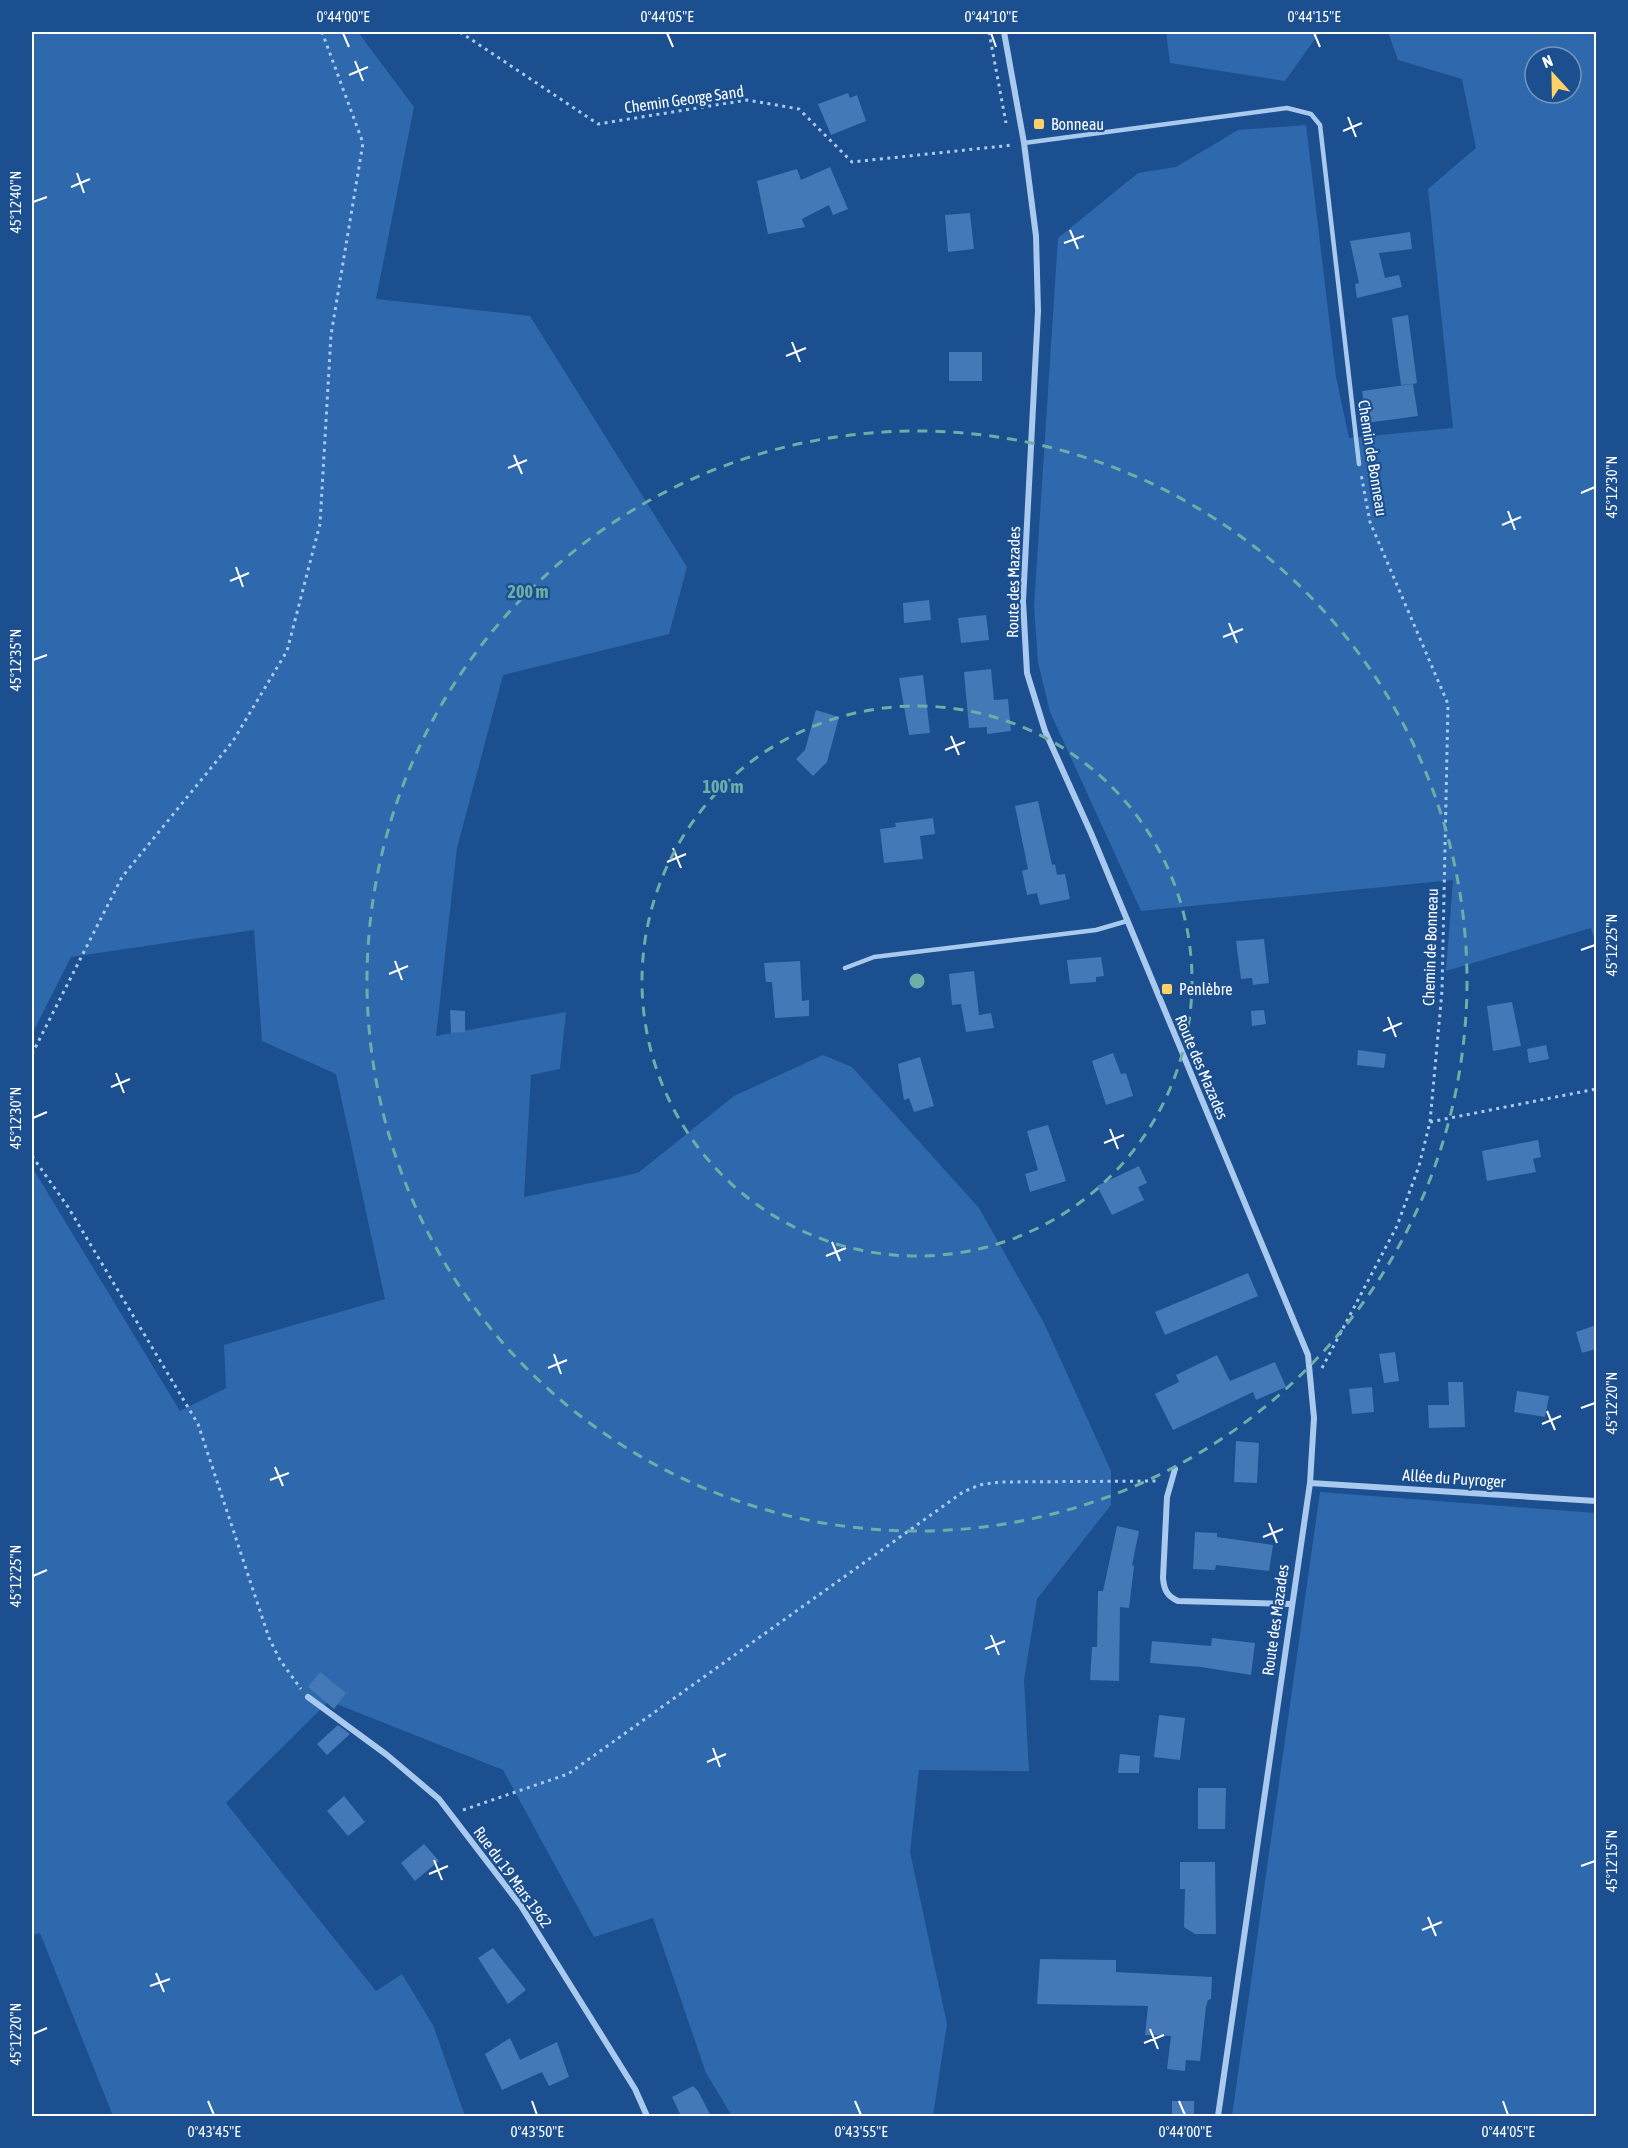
<svg xmlns="http://www.w3.org/2000/svg" width="1628" height="2148" font-family="'Asap Condensed',sans-serif">
<rect width="100%" height="100%" fill="#1b4f8f"/>
<path fill="#2e69ad" fill-rule="evenodd" d="M32,32h326l56,75 -38,192 154,17 157,251 -18,67 -166,41 -46,173 -21,188 130,-24 -6,57 -29,6 -7,122 114,-24 96,-77 89,-41 29,12 127,141 65,115 67,148v34l-74,94 -13,81 5,91 -110,-1 -9,82 37,172 -14,92h-201l-26,-43 -53,-155 -59,19 -91,-167 -174,-69 -103,102 150,188 26,-17 31,51 32,91h-352l-73,-183 -8,2v-768l148,244 46,-23 -2,-43 161,-46 -49,-225 -74,-33 -8,-111 -183,27 -39,77z
M1166,32h154l-35,49 -115,-18z
M1388,32h208v915l-5,-19 -145,43 7,-91 -312,31 -91,-199 -12,-50 -4,-56 24,-368 80,-65 38,-6 62,-37 68,-5 30,252 13,61 104,-10 -25,-239 48,-41 -14,-69 -64,-19zM1535,57h36v36h-36z
M1320,1492l276,21v603h-364z"/>
<path fill="#4478b7" d="M848,93l2,5 7,-3 9,26 -35,14 -13,-31z
M830,167l18,42 -15,6 -4,-10 -27,14 3,8 -37,7 -11,-53 40,-12 4,11z
M970,213l4,36 -26,3 -3,-37z
M1410,232l2,17 -33,4 6,25 14,-3 3,12 -45,11 -2,-14 4,-1 -9,-42z
M1408,315l9,68 -4,1 5,32 -52,7 -4,-32 51,-7 -12,1 -9,-67z
M949,352h33v29h-33z
M929,600l2,20 -27,3 -1,-20z
M986,615l3,25 -28,3 -3,-25z
M991,669l3,31 14,-1 3,32 -24,3v-7l-18,1 -5,-56z
M923,675l7,58 -21,2 -10,-57z
M816,710l23,7 -12,45 -14,14 -17,-17 9,-9z
M1038,801l14,64 3,-1 2,11 8,-1 5,25 -30,6 -3,-12 -10,2 -5,-24 6,-2 -13,-63z
M933,818l2,16 -15,2 3,23 -39,4 -4,-34 16,-2 -1,-4z
M1264,939l5,44 -16,2 -1,-7 -11,1 -5,-38z
M1101,957l3,19 -8,1v5l-26,2 -3,-24z
M800,961l2,40 7,-1v16l-34,2 -3,-36h-6l-2,-19z
M974,971l5,44 12,-2 3,15 -28,4 -5,-28 -9,1 -3,-31z
M1512,1002l9,44 -28,5 -6,-45z
M450,1010l15,1v21l-14,1z
M1264,1010l2,14 -14,2 -1,-15z
M1546,1045l3,14 -20,4 -2,-14z
M1358,1050l28,4 -2,14 -27,-3z
M1113,1053l8,21 5,-1 7,23 -27,9 -14,-44z
M920,1057l14,49 -20,6 -5,-14 -5,2 -6,-36z
M1048,1125l18,56 -36,11 -5,-18 13,-4 -11,-39z
M1538,1140l3,17 -8,2 3,13 -49,9 -5,-30z
M1139,1166l8,17 -9,4 6,13 -32,15 -15,-29z
M1248,1273l10,23 -93,39 -10,-23z
M1596,1325v24l-14,4 -6,-21z
M1395,1352l4,29 -15,2 -5,-29z
M1217,1355l13,26 45,-19 11,25 -30,13 -3,-8 -80,38 -18,-36 24,-12 -3,-7z
M1448,1382h15l2,45 -36,1 -1,-23h21z
M1372,1387l2,25 -22,2 -3,-25z
M1517,1391l32,5 -4,21 -31,-5z
M1236,1441l23,2 -2,40 -23,-1z
M1117,1526l22,5 -7,34 2,1 -5,42 -9,-1 -1,74 -29,-1 2,-33h5l1,-56h5z
M1195,1532l22,1v4l56,8 -4,26 -53,-6 -1,5 -22,-1z
M1212,1638l43,5 -4,32 -50,-8 -51,-4 2,-22 59,5z
M320,1672l26,21 -12,16 -26,-22z
M1159,1715l26,3 -5,42 -26,-3z
M338,1725l12,9 -23,21 -10,-11z
M1120,1754l20,2 -1,17h-21z
M1198,1788h28l-1,41h-27z
M344,1796l21,26 -17,14 -21,-25z
M424,1844l15,17 -24,20 -14,-18z
M1180,1862h35l1,72h-21l-11,-7 1,-38h-5z
M493,1948l33,42 -18,14 -30,-46z
M1040,1959l76,1v12l96,5 -1,22 -3,1 -2,7 -6,54 -14,-1 -1,11 -18,-2 4,-33 -26,-1 3,-29 -111,-2z
M510,2038l10,22 37,-18 12,35 -20,9 -7,-14 -40,18 -17,-36z
M693,2086l5,5 13,25h-30l-9,-19z
M1172,2101h22v15h-22z"/>
<g fill="none" stroke-linecap="round" stroke-linejoin="round">
<path stroke="#a9c9ee" stroke-width="3" stroke-dasharray="3 4.5" stroke-linecap="butt" d="M460,32l138,92 149,-24 52,9 53,53 161,-17
M989,32l17,91
M32,1054l90,-177 111,-136 54,-90 33,-127 11,-189 32,-192 -41,-111
M1430,1122l166,-33
M32,1156l36,51 130,217 71,214 11,22 21,29
M1322,1368l75,-142 22,-60 11,-44 12,-131 6,-287 -78,-182 -9,-48
M463,1810l105,-36 395,-282 16,-7 21,-3 160,-1"/>
<path stroke="#a9c9ee" stroke-width="4.5" d="M1024,143l263,-35 24,6 9,11 39,339
M845,968l29,-11 222,-27 31,-9"/>
<path stroke="#a9c9ee" stroke-width="6" d="M1004,32l20,111 12,93 2,75 -15,290 4,72 18,58 46,102 217,522 6,63 -4,65 -92,633
M1175,1469l-8,28 -4,81c1,12 4,18 15,23l113,3
M1310,1483l286,18
M308,1697l79,58 52,44 82,107 114,183 12,27"/>
</g>
<path fill="none" stroke="#fff" stroke-width="2" d="M343,33l6,14M667,33l6,14M991,33l5,14M1314,33l6,14M355,61l8,20M349,75l19,-8M1348,117l8,20M1343,131l19,-8M77,173l7,20M71,187l19,-8M33,202l14,-5M1070,230l8,19M1064,243l20,-7M792,342l8,20M786,356l20,-8M514,455l8,19M508,468l19,-8M1581,493l14,-6M1508,511l7,19M1502,525l19,-8M236,567l7,20M230,581l19,-8M1229,623l8,20M1223,637l20,-8M33,660l14,-5M951,736l8,19M945,750l20,-8M673,848l8,20M667,862l19,-8M1581,950l14,-5M395,961l7,19M389,974l19,-8M1388,1017l8,20M1383,1031l19,-8M116,1073l8,20M111,1087l19,-8M33,1118l14,-6M1110,1129l8,20M1104,1143l20,-8M832,1242l8,19M826,1256l20,-8M554,1354l7,20M548,1368l19,-8M1581,1408l14,-5M1547,1411l8,19M1542,1424l19,-8M275,1467l8,19M270,1480l19,-7M1269,1523l8,20M1263,1537l20,-8M33,1576l14,-6M991,1635l8,20M985,1649l20,-8M713,1748l7,19M707,1762l19,-8M434,1860l8,20M1581,1866l14,-5M429,1874l19,-8M1428,1917l8,19M1422,1930l20,-8M156,1973l8,19M150,1986l20,-7M1150,2029l8,20M33,2034l14,-6M1144,2043l20,-8M208,2101l6,14M532,2101l5,14M855,2101l6,14M1179,2101l6,14M1503,2101l5,14"/>
<g fill="none" stroke="#6fada8" stroke-width="3" stroke-dasharray="10 8">
<circle cx="917" cy="981" r="275"/>
<circle cx="917" cy="981" r="550"/>
</g>
<g fill="#ffd166" stroke="#1b4f8f" stroke-width="2">
<rect x="1033" y="118" width="12" height="12" rx="3"/>
<rect x="1161" y="983" width="12" height="12" rx="3"/>
</g>
<g text-anchor="middle" dominant-baseline="central" stroke-width="4.5" stroke-linejoin="round" paint-order="stroke">
<g font-size="16" fill="#fff" stroke="#1b4f8f">
<text transform="translate(684 99) rotate(-8)">Chemin George Sand</text>
<text transform="translate(1373 458) rotate(81)">Chemin de Bonneau</text>
<text transform="translate(1013 582) rotate(-89)">Route des Mazades</text>
<text transform="translate(1430 947) rotate(-88)">Chemin de Bonneau</text>
<text transform="translate(1202 1067) rotate(67)">Route des Mazades</text>
<text transform="translate(1454 1478) rotate(4)">Allée du Puyroger</text>
<text transform="translate(1275 1620) rotate(-82)">Route des Mazades</text>
<text transform="translate(513 1877) rotate(54)">Rue du 19 Mars 1962</text>
</g>
<g font-size="16" fill="#fff" stroke="#1b4f8f" text-anchor="start">
<text x="1051" y="124">Bonneau</text>
<text x="1179" y="989">Penlèbre</text>
</g>
</g>
<circle cx="917" cy="981" r="9" fill="#6fada8" stroke="#1b4f8f" stroke-width="3"/>
<g font-size="18" text-anchor="middle" font-weight="bold" fill="#6fada8" stroke="#1b4f8f" stroke-width="4.5" stroke-linejoin="round" paint-order="stroke">
<text x="528" y="598">200 m</text>
<text x="723" y="793">100 m</text>
</g>
<rect width="1628" height="2148" fill="none" stroke="#1b4f8f" stroke-width="66"/>
<g transform="translate(1553 75) rotate(338)"><circle r="28" fill="#1b4f8f" stroke="#7695bc" stroke-width="1.5"/>
<path d="M0-4.5L10 22L0 15L-10 22Z" fill="#ffd166"/>
<text y="-9" font-size="16" font-weight="bold" text-anchor="middle" fill="#ffffff">N</text>
</g>
<rect x="33" y="33" width="1562" height="2082" fill="none" stroke="#fff" stroke-width="2"/>
<g font-size="15" text-anchor="middle" fill="#fff">
<text x="343" y="22">0°44'00"E</text>
<text x="667" y="22">0°44'05"E</text>
<text x="991" y="22">0°44'10"E</text>
<text x="1314" y="22">0°44'15"E</text>
<text transform="translate(16 202) rotate(-90)" y="5">45°12'40"N</text>
<text transform="translate(1612 487) rotate(-90)" y="5">45°12'30"N</text>
<text transform="translate(16 660) rotate(-90)" y="5">45°12'35"N</text>
<text transform="translate(1612 945) rotate(-90)" y="5">45°12'25"N</text>
<text transform="translate(16 1118) rotate(-90)" y="5">45°12'30"N</text>
<text transform="translate(1612 1403) rotate(-90)" y="5">45°12'20"N</text>
<text transform="translate(16 1576) rotate(-90)" y="5">45°12'25"N</text>
<text transform="translate(1612 1861) rotate(-90)" y="5">45°12'15"N</text>
<text transform="translate(16 2034) rotate(-90)" y="5">45°12'20"N</text>
<text x="214" y="2137">0°43'45"E</text>
<text x="537" y="2137">0°43'50"E</text>
<text x="861" y="2137">0°43'55"E</text>
<text x="1185" y="2137">0°44'00"E</text>
<text x="1508" y="2137">0°44'05"E</text>
</g>
</svg>
